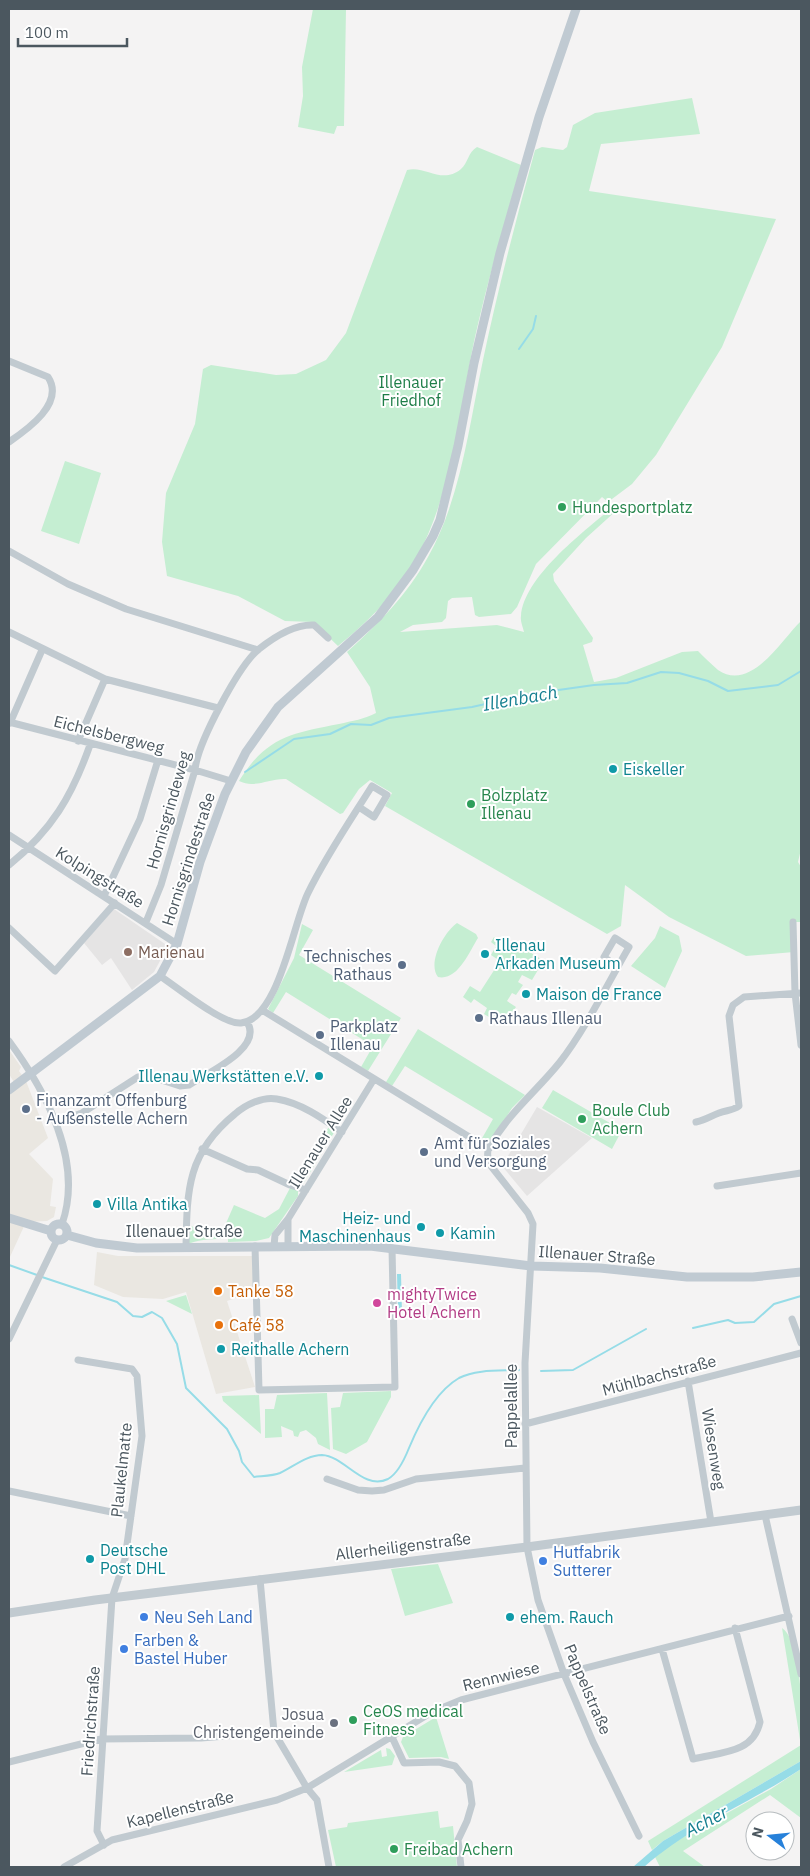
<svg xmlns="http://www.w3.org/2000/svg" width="810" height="1876" font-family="'IBM Plex Sans',sans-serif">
<rect width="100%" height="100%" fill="#f4f3f3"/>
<path fill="#eae7e1" d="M9,1050l12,17 -2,4 7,10 22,57 -19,16 24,25 -3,27 6,1 -2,10 -7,4 -21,1 -17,37v-164l8,-8 -8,-13z
M97,1252l21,4h134l2,36 -27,9 28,86 -39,7 -30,-102 -23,7 -40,-2 -29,-12z"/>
<path fill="#e5e4e4" d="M114,909l54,37 -14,26 -22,18 -21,-32 -9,7 -18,-22z
M537,1107l55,31 -65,58 -25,-30z"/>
<path fill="#c5eed2" d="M313,9h33l-2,117h-7l-3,8 -36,-7 5,-31 -1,-29z
M692,98l8,36 -99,10 -12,47 187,28 -54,128 -66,108 -24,29 -24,18 -6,-5 -66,67 -19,43 -6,7 -32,3 -4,-2 -3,-18 -20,1 -4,3 -2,17 -4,4 -29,3 -13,7 97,-7 27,7c-1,-5 -4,-11 -3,-16 3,-40 65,-86 94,-111l2,5 -31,28 -33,36 1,7 39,57 -1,4 -9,3 11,37 22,-4 66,-26 16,-1c6,6 13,13 20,19 33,23 64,-31 83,-49v228l-3,13 3,5v55h-7v30l-48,4 -77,-39 -44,-32 -4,41 -14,8 -222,-128 7,-13 -22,-13 -11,9 -16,24 -3,1 -54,-35c-17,-1 -31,10 -47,2 27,-44 53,-48 100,-57 13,-3 26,-5 37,-11l-6,-26 -23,-35c31,-28 61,-58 81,-95 33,-59 41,-131 55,-197 15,-71 33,-140 52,-210l7,-3 21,3 4,-3 6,-22 22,-12z
M477,147l44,18c-16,57 -33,114 -46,172 -16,74 -22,155 -59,222 -18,33 -49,64 -78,87l-25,-24 -28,-1 -47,-25 -71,-20 -5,-34 4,-49 29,-69 8,-55 8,-4 65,10 20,-1 30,-14 20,-27 61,-163c18,-5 35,15 54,-1 7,-6 7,-17 16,-22z
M65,461l36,12 -22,71 -38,-13z
M457,923l19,11 2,4c-9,14 -20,43 -40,39 -11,-14 6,-45 19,-54z
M302,924l11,6 -14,25 102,63 -33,53 -7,-4 12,-21 -87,-54 -13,21 -5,-4 26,-51z
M660,926l19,10 3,15 -17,37 -34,-22 24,-28z
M494,937l4,2 2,-2 20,15 3,-4 18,11 -3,4 3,2 -9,15 -10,-5 -4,7 5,3 -7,10 -4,-2 -5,8 9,6 -14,18 -18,-11 3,-6 -13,-9 -3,4 -8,-6 7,-11 10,6 20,-31 -9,-6 5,-9 -5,-4z
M418,1029l107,66 -13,13 -21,33 -5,2 -5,-3 12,-21 -88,-53 -13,20 -6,-4z
M553,1090l69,40 -10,19 -70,-41z
M330,1125l5,6 -32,53 -8,-2z
M290,1188l8,2v6l-29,42 -13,3 -28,1v-4c-16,2 -24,0 -40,6v-14l3,-4 29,11 14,-32 31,13 14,-9z
M186,1295l6,19 -26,-13z
M391,1391v6l-24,45 -21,12 -13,-5 -2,-41 9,-1 3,-14z
M327,1393l3,57 -12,-6 -2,-6 -10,-8 -6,2 -2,5 -4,-1 -1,-5 -12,-5 1,11 -17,1v-29h9l3,-14z
M259,1395l2,39 -38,-33 -1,-5z
M438,1564l15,39 -48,13 -14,-47z
M782,1628c18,10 23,92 18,112z
M436,1717l13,42 -8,-2 -32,1 -8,-16 2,-5z
M801,1745v16l-138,80 -11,9 -4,-9z
M386,1748l4,1 5,7 -3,9 -48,7 37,-22 1,7 5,-1z
M801,1769v49l-31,-23 -87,56 22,16h-45l-5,-10 16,-13 100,-55z
M438,1811l2,17 13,-2 4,41h-121l-8,-37 19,-3 1,-4z"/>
<path fill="#96dce7" d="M397,1274h4l1,39h-4z
M801,1761v8c-51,34 -111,57 -157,98h-11l30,-26z"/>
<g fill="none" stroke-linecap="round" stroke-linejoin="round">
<path stroke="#96dce7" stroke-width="2" d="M519,349l14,-20 3,-13
M245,772l49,-33 36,-5 21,-10 20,1 18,-7 83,-11 58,-13 64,-9 33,-2 34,-11 18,1 29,8 20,10 50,-6 23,-14
M9,1265l28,10
M42,1277l75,25 16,14 9,1 10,-5 10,6 15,26 9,44 41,41 12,22 3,11 12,15c8,-1 19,-1 26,-4 13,-6 27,-18 42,-18 23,1 41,36 66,24 9,-5 17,-21 21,-31 10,-24 26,-56 50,-70 17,-9 42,-7 60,-8
M693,1328l35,-8 7,3 19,-1 20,-18 27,-8
M541,1371l32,-1 73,-41"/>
<path stroke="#c1cad0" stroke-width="7" d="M9,361l39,16c17,26 -20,52 -39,65
M9,551l59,33 58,25 132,41
M9,632l96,47 113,29
M9,722l186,48 36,11
M10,723l32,-73
M78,741l27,-62
M9,835l168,109
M9,865c43,-35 63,-69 81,-120
M104,896l36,-77 18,-59
M146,922l15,-37 34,-115c2,-26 44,-105 64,-121 15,-12 36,-25 55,-24l14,13
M793,922l2,71 6,52
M9,928l46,43 60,-68
M618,967l-14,-10 11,-19 14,9c-21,36 -44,83 -69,115 -24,30 -52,51 -71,86 -3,6 -1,12 2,18l37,47 5,11 -8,139 2,184 11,53 26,74 29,68 46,94
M160,976c17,11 63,49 81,47 38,-4 52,-100 67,-130 18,-37 42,-72 64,-107l15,9 -13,22 -15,-10
M262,1010l227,139
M9,1041c36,49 75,120 53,183
M55,1122l27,-9 56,-36 11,-1 31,10 9,-1c18,-12 75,-37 58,-63
M696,1122c10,-2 15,-6 23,-9 8,-3 13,-2 20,-7l-10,-90 4,-11 11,-8 57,-4
M202,1149l45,20 11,1 32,15 16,5
M717,1186l84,-13
M255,1246l4,144 136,-3 -3,-139
M274,1246l1,-11 13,-16 86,-140
M288,1246v-27
M186,1247c1,-57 1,-94 49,-133 10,-9 28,-18 42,-15 24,4 45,19 65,33
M792,1319l9,24
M9,1339l48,-99
M78,1360l54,9 5,7 5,60 -17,123 -13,39 -15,233 7,14
M688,1381l23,141
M525,1424l276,-71
M327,1479l31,11 14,1 12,-1 32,-11 109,-11
M9,1491l122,25
M765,1515l36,159
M260,1579l14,153 33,56 10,12 12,67
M662,1649l31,110c27,-7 60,-5 67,-37l-25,-94
M392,1737l12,26 35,-1 16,4 14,17 3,21 -5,17 -9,19 3,27
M9,1762l92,-23 100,-1 73,-6
M64,1867l48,-27 165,-40 30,-12 125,-76 29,-12 328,-84"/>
<path stroke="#c1cad0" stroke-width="9" d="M9,1613l86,-13 432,-53 274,-37"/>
<path stroke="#c0cad2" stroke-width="9" d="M9,1090l151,-114 17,-32 23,-82 25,-68 21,-42 32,-45 100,-90 35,-47 20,-34 7,-16 18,-74 16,-83 26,-110 39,-136 37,-108
M9,1218l42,13
M51 1232a8 8 0 1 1 16 0a8 8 0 1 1-16 0Z
M67,1235l29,8 41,5 233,-2 161,20 69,2 87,9h66l48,-5"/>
</g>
<g fill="#2e9e5b" stroke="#fff" stroke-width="2">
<circle cx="562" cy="507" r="5"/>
<circle cx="471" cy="804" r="5"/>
<circle cx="582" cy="1119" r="5"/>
<circle cx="353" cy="1720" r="5"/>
<circle cx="394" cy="1849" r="5"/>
</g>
<g fill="#0f9aa8" stroke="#fff" stroke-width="2">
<circle cx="613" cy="769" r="5"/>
<circle cx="485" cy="954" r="5"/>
<circle cx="526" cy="994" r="5"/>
<circle cx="319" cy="1076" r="5"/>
<circle cx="97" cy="1204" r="5"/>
<circle cx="421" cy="1227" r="5"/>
<circle cx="440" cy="1233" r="5"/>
<circle cx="221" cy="1349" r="5"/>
<circle cx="90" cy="1559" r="5"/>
<circle cx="510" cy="1617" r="5"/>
</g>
<circle fill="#8d6e63" stroke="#fff" stroke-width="2" cx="128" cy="952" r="5"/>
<g fill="#5c6f8a" stroke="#fff" stroke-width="2">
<circle cx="402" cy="965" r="5"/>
<circle cx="479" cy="1018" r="5"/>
<circle cx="320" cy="1035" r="5"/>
<circle cx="26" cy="1109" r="5"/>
<circle cx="424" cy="1152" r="5"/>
</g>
<g fill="#e8710a" stroke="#fff" stroke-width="2">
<circle cx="218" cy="1291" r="5"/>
<circle cx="219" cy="1325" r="5"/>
</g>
<circle fill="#d1479c" stroke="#fff" stroke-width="2" cx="377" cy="1303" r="5"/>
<g fill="#3f7fe0" stroke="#fff" stroke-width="2">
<circle cx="543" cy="1561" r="5"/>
<circle cx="144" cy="1617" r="5"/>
<circle cx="124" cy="1649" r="5"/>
</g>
<circle fill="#6b7280" stroke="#fff" stroke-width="2" cx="334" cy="1723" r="5"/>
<g text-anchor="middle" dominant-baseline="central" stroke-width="4" stroke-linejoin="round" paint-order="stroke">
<g font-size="16" fill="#1e7e48" stroke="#fff">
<text x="411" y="382">Illenauer<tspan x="411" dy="18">Friedhof</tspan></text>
</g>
<g font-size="16" fill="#27864d" stroke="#fff" text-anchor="start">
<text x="572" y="507">Hundesportplatz</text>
<text x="481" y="795">Bolzplatz<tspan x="481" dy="18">Illenau</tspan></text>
<text x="592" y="1110">Boule Club<tspan x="592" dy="18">Achern</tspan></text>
<text x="363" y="1711">CeOS medical<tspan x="363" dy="18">Fitness</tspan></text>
<text x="404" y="1849">Freibad Achern</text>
</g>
<g font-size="16" fill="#4b575f" stroke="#fff">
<text transform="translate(109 734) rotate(14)">Eichelsbergweg</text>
<text transform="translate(168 810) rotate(-74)">Hornisgrindeweg</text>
<text transform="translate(188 859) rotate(-72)">Hornisgrindestraße</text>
<text transform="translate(100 877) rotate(32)">Kolpingstraße</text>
<text transform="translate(320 1142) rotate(-58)">Illenauer Allee</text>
<text x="184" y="1231">Illenauer Straße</text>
<text transform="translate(597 1255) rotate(4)">Illenauer Straße</text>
<text transform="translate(659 1375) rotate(-15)">Mühlbachstraße</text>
<text transform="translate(511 1406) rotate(-90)">Pappelallee</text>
<text transform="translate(714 1449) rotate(81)">Wiesenweg</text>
<text transform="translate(121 1470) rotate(-84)">Plaukelmatte</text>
<text transform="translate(403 1546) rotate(-7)">Allerheiligenstraße</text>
<text transform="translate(501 1676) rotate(-14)">Rennwiese</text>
<text transform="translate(588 1689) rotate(67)">Pappelstraße</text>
<text transform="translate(90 1721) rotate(-86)">Friedrichstraße</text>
<text transform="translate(180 1809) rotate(-14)">Kapellenstraße</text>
</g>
<g font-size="16" fill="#0d838f" stroke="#fff" text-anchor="start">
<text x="623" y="769">Eiskeller</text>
<text x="495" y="945">Illenau<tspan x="495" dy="18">Arkaden Museum</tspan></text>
<text x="536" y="994">Maison de France</text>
<text x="309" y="1076" text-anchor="end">Illenau Werkstätten e.V.</text>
<text x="107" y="1204">Villa Antika</text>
<text x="411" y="1218" text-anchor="end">Heiz- und<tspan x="411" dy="18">Maschinenhaus</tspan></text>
<text x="450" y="1233">Kamin</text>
<text x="231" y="1349">Reithalle Achern</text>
<text x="100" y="1550">Deutsche<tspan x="100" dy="18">Post DHL</tspan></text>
<text x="520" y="1617">ehem. Rauch</text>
</g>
<g font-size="16" fill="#785e54" stroke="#fff" text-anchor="start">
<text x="138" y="952">Marienau</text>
</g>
<g font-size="16" fill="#4e5e75" stroke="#fff" text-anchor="start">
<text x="392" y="956" text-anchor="end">Technisches<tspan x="392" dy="18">Rathaus</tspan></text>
<text x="489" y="1018">Rathaus Illenau</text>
<text x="330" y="1026">Parkplatz<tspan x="330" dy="18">Illenau</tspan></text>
<text x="36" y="1100">Finanzamt Offenburg<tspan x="36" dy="18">- Außenstelle Achern</tspan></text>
<text x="434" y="1143">Amt für Soziales<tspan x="434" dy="18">und Versorgung</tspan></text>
</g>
<g font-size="16" fill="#c56008" stroke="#fff" text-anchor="start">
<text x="228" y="1291">Tanke 58</text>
<text x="229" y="1325">Café 58</text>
</g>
<g font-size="16" fill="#b23c85" stroke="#fff" text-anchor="start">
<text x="387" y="1294">mightyTwice<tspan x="387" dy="18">Hotel Achern</tspan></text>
</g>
<g font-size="16" fill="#366cbe" stroke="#fff" text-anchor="start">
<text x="553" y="1552">Hutfabrik<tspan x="553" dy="18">Sutterer</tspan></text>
<text x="154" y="1617">Neu Seh Land</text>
<text x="134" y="1640">Farben &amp;<tspan x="134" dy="18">Bastel Huber</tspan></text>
</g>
<g font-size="16" fill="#5b616d" stroke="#fff" text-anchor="end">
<text x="324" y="1714">Josua<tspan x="324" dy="18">Christengemeinde</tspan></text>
</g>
<g font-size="18" font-style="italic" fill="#157f90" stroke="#fff">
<text transform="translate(520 698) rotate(-10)">Illenbach</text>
<text transform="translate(706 1821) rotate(-28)">Acher</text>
</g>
</g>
<rect width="810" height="1876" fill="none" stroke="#4b575f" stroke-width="20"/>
<g transform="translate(770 1836) rotate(286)"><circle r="24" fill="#ffffff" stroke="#b7bcbf"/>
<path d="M0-4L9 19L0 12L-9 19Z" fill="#2781da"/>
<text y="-8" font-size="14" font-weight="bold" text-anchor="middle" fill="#4b575f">N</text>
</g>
<path d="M18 38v8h109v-8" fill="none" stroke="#4b575f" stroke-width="2.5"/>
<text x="25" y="38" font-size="15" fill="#4b575f" stroke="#ffffff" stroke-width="4" paint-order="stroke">100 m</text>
</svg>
